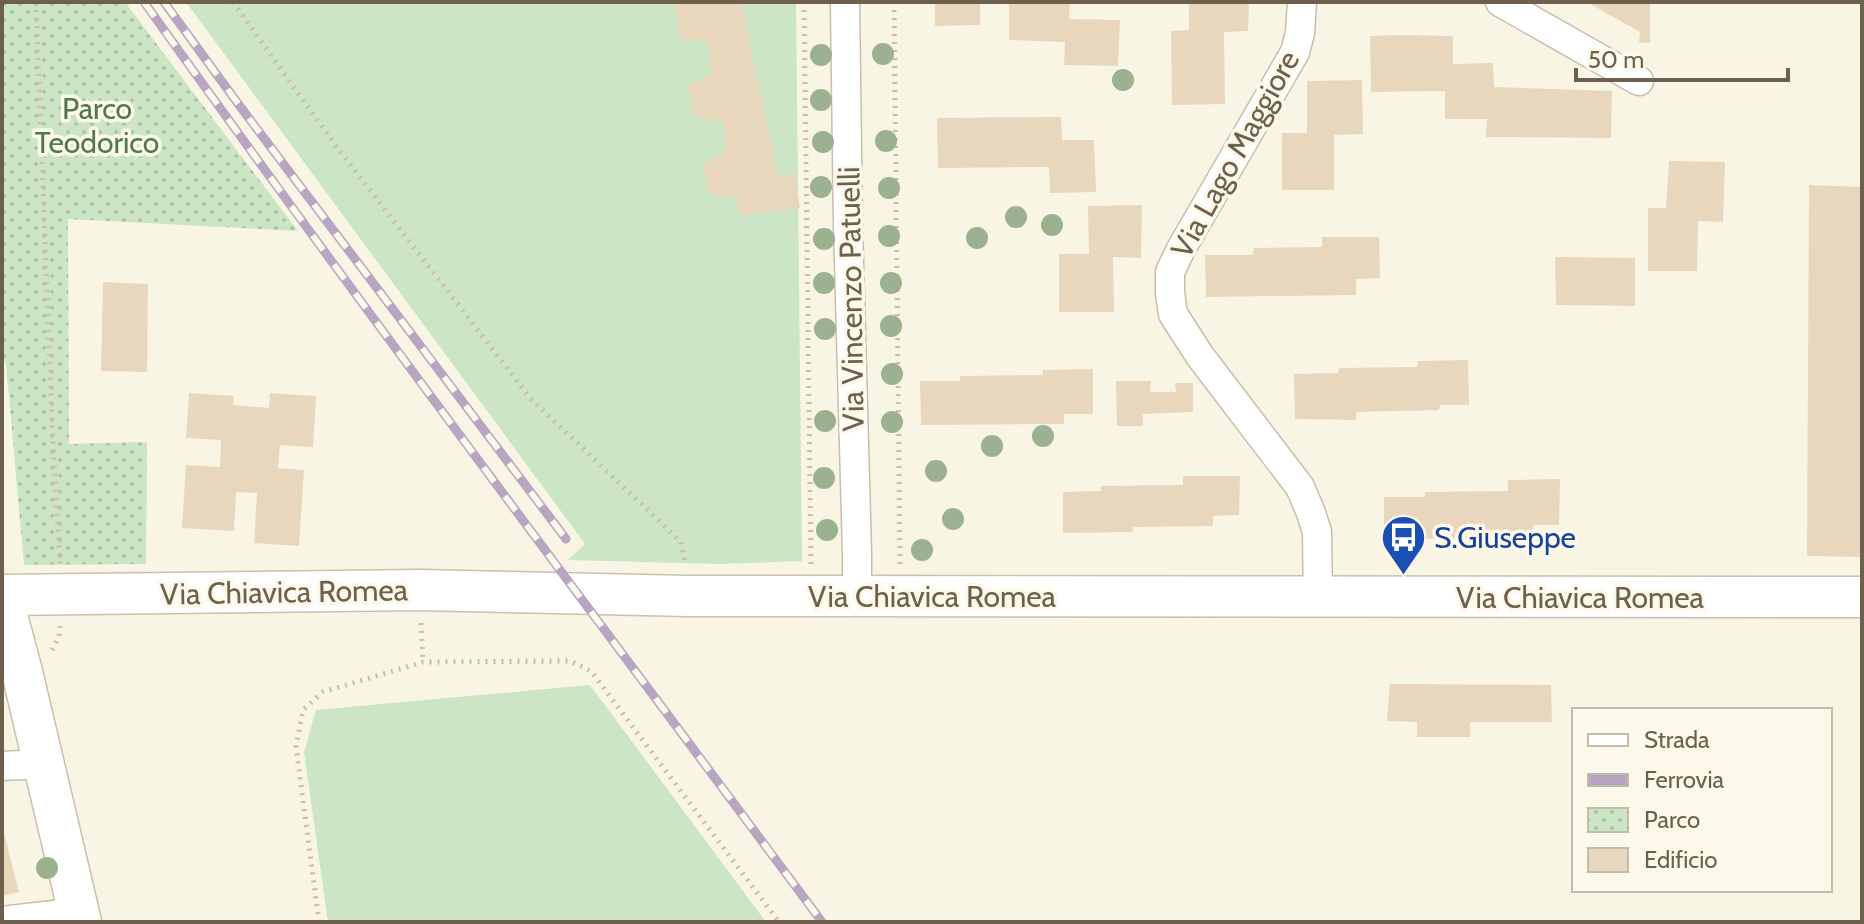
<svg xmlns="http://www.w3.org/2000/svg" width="1864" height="924" font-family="Cabin,sans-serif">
<defs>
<pattern id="park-dots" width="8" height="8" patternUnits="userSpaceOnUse" patternTransform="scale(2)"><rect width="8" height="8" fill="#cce5c4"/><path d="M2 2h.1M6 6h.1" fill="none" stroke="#aabda1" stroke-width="1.8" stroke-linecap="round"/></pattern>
</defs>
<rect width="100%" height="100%" fill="#f9f5e4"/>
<path fill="#cce5c4" d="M186,2h610l6,559 -82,3 -152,-4 17,-16z
M590,685l176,237h-438l-24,-170 12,-42z"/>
<path fill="url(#park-dots)" d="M2,2h123l173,229 -230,-12 1,225 78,-2 -1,122 -122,1 -18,-201 -4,-8z"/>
<path fill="#e9d7bd" d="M684,2h57l37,174 17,-2 5,34 -60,7 -4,-18 -27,-3 -6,-29 23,-14 -3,-30 -29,-5 -6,-31 24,-12 -4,-31 -28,-4 -5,-31z
M935,2h45v23l-45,1z
M1009,2h61l-1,17 51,1 -2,46 -54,-1 1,-23 -56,-2z
M1189,2h60l-1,29 -24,1 1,72 -53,1 -1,-74 18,-1z
M1587,2h63v41l-11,-1 1,-10z
M1401,35l52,1v28l40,-1 1,24 118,4 -1,47 -125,-1 1,-18h-42v-28l-74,1 -1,-56z
M1362,80l1,54 -29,1v55h-52v-57h25v-52z
M1061,117l1,23h32l2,52 -46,1 -1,-26 -111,1 -1,-50z
M1669,161l56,1 -2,60 -25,-1 -1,50h-49v-63h18z
M1809,185l53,2v370l-55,-1z
M1142,205l-1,53 -28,-1 1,55h-55v-58h30l-1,-48z
M1322,237h57l1,41 -24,1v16l-150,2 -1,-42h48l1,-7 68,-1z
M1555,257l80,1v48l-79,-1z
M103,282l45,2 -1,88 -46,-1z
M1468,360l1,45h-29l-1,5 -83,2v8l-61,-1 -1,-45 44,-1 1,-5 78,-1 1,-6z
M1093,369v45h-29v10l-143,1 -1,-44h40v-5l83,-1v-5z
M1116,381h35l-1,11h26l-1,-9h18v29l-50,2v12h-26z
M189,393l45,3 -1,9 36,3 1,-15 46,3 -3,51 -33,-2 -2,23 26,2 -5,76 -45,-3 3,-50 -21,-1 -2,39 -52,-3 4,-63 34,2 1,-27 -35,-2z
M1183,476h57l-1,39 -26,1v10l-80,1v5l-70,1v-41l38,-1v-5l82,-1z
M1560,479l-1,46h-26l1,13 -150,1v-42h41v-5l83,-1v-11z
M1390,684l161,1 1,37h-82v15h-53v-15l-30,-1z
M2,825l17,67 -17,4z"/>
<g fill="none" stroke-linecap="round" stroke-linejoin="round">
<defs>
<path id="street" d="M845,2l3,223 9,328v43
M1302,2l-2,31 -5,19 -114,197 -11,23v21l3,21 27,42 100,131 11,26 6,19 1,66
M1500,2l139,79
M2,766l42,-2
M2,921l77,-9"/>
<path id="secondary" d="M2,595l417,-5 270,6 1173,1
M2,597l20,75 59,250"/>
</defs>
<use href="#street" stroke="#c9beac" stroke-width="31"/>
<use href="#secondary" stroke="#ccbfab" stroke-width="43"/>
<path stroke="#d0bca2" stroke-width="5" stroke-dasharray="2 6" stroke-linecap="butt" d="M36,2l16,420 8,142
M233,2l103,144 194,252 151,144 4,21
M804,2l7,562
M894,2l6,563
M421,623l2,39
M52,650l7,-13 1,-11
M319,922l-23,-175 7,-37 20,-18 100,-30 147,-1 21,10 188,251"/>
<use href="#street" stroke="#fff" stroke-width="28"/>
<use href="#secondary" stroke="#fff" stroke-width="40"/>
<defs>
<path id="rail" d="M144,2c221,310 451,614 678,920
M164,2l75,103 327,434"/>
</defs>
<use href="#rail" stroke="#b9a4c1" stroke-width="9"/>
<use href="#rail" stroke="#fdf9ea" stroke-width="6" stroke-dasharray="18" stroke-linecap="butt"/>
</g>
<g fill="#9cb18f">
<circle cx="883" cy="54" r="11"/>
<circle cx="821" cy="55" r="11"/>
<circle cx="1123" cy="80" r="11"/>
<circle cx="821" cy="100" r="11"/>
<circle cx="886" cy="141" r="11"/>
<circle cx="823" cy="142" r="11"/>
<circle cx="821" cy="187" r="11"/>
<circle cx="889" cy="188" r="11"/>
<circle cx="1016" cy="217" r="11"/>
<circle cx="1052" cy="225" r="11"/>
<circle cx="889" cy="236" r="11"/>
<circle cx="977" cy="238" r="11"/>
<circle cx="824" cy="239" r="11"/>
<circle cx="824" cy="283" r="11"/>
<circle cx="891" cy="283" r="11"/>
<circle cx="891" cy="326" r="11"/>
<circle cx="825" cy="329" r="11"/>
<circle cx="892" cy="374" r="11"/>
<circle cx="825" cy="421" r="11"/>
<circle cx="892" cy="422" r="11"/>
<circle cx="1043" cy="436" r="11"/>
<circle cx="992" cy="446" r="11"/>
<circle cx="936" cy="471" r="11"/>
<circle cx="824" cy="478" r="11"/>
<circle cx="953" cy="519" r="11"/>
<circle cx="827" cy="530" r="11"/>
<circle cx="922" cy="550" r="11"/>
<circle cx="47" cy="868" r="11"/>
</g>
<defs>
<symbol id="bus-pin" viewBox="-11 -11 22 30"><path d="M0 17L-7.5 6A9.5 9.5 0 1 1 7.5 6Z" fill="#1a4fb4" stroke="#fdf9ea"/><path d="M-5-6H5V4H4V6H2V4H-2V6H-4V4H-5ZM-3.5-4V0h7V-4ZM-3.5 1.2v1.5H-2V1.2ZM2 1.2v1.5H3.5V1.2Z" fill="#fff"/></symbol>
</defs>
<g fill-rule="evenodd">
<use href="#bus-pin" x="1378" y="512" width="51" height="69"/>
</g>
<g text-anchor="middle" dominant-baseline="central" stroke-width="7" stroke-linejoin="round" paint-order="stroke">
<g font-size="30" fill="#4f7949" stroke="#fdf9ea">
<text x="97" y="108">Parco<tspan x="97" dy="34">Teodorico</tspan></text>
</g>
<g font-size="30" fill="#6f5f4d" stroke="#fdf9ea">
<text transform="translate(1235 154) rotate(-61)">Via Lago Maggiore</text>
<text transform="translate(851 299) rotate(-91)">Via Vincenzo Patuelli</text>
<text transform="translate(284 592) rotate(-1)">Via Chiavica Romea</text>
<text x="932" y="596">Via Chiavica Romea</text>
<text x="1580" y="597">Via Chiavica Romea</text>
</g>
<g font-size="30" fill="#164399" stroke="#fdf9ea" text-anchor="start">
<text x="1434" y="537">S.Giuseppe</text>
</g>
</g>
<rect width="1864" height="924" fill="none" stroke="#6f5f4d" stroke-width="8"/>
<rect x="1572" y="708" width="260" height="184" fill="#fdf9ea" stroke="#c4bbab" stroke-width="2"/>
<rect x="1588" y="734" width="40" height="12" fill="#ffffff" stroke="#c4bbab" stroke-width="2"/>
<text x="1644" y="748" font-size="24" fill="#6f5f4d">Strada</text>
<rect x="1588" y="774" width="40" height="12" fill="#b9a4c1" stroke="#c4bbab" stroke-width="2"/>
<text x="1644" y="788" font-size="24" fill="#6f5f4d">Ferrovia</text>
<rect x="1588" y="808" width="40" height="24" fill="url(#park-dots)" stroke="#c4bbab" stroke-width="2"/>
<text x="1644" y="828" font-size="24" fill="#6f5f4d">Parco</text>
<rect x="1588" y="848" width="40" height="24" fill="#e9d7bd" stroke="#c4bbab" stroke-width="2"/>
<text x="1644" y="868" font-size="24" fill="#6f5f4d">Edificio</text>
<path d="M1576 68v12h212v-12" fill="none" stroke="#6f5f4d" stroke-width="4"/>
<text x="1588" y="68" font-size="24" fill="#6f5f4d" stroke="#fdf9ea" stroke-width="6" paint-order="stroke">50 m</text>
</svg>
